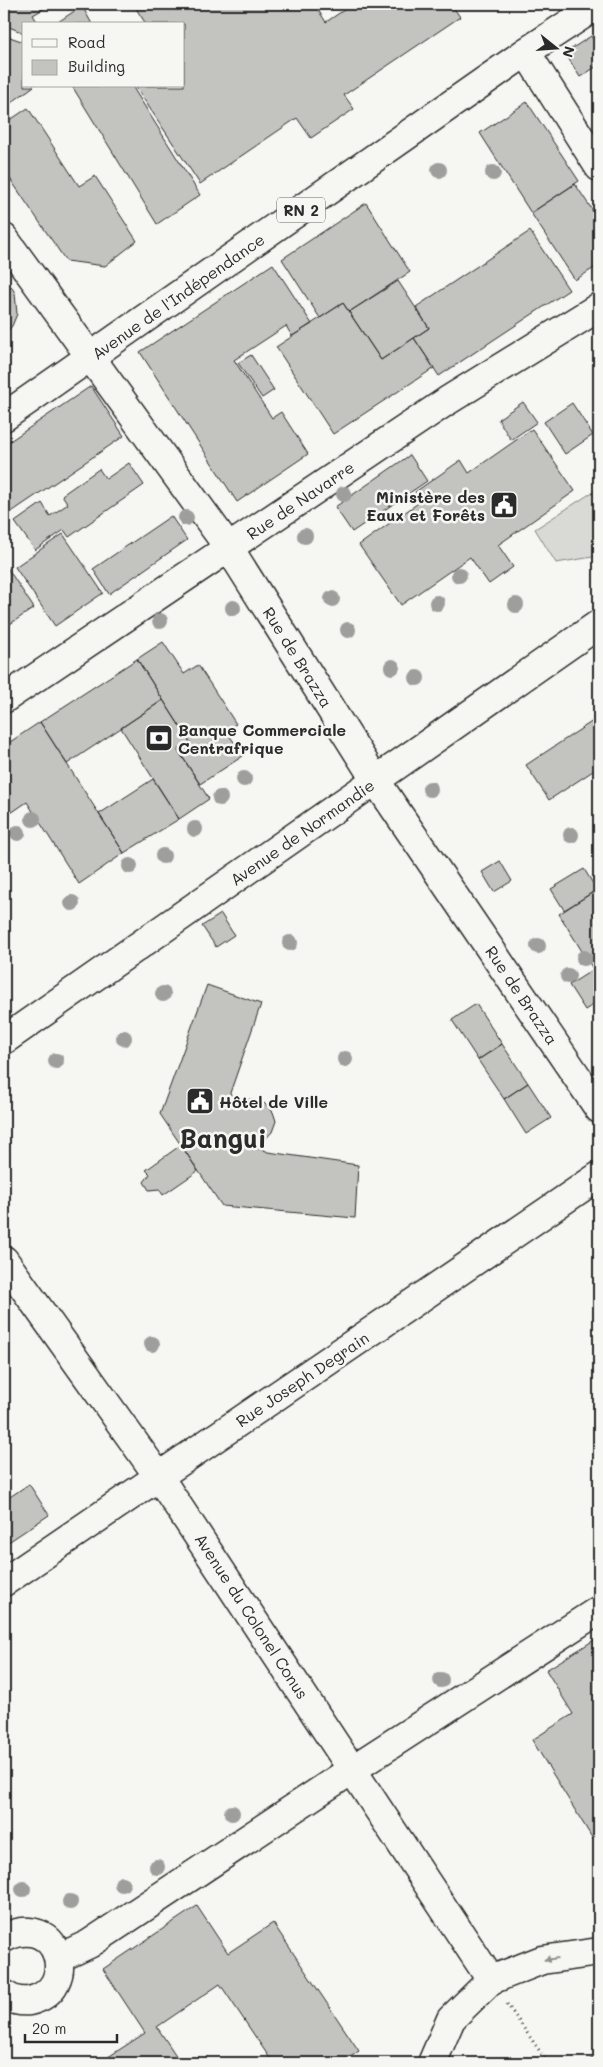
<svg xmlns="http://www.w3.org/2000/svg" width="603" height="2067" font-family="Mali,sans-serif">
<rect width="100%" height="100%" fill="#f6f6f2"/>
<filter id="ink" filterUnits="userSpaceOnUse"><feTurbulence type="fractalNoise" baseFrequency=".02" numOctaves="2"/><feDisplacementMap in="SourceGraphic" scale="10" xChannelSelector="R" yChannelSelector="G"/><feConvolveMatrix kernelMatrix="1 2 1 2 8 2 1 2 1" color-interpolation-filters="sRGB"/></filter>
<g filter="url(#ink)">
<path fill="#d9d9d5" stroke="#828280" d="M599,488v68l-43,7 -21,-34z"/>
<path fill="#c3c3c0" stroke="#2b2b2b" d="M4,4h48l-19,11 5,8 -14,1v9l-20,-8z
M133,4h181l12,18 27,-18h98l9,13 -116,78 10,14 -43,29 -14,-20 -97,66 -65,-98h49v-62h-38z
M82,6l10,18h-37z
M4,35l20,7v44h10l-30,22z
M591,36l8,12v17l-19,12 -15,-24z
M72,86h60l68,109 -43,29z
M527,102l52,79 -48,32 -51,-80z
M28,108l51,78 16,-10 42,65 -32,25 -39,-5 -62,-91v-46z
M575,184l24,36v45l-24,15 -44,-67z
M366,203l44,69 -61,40 -6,-9 -23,15 -38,-59z
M530,231l39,59 -130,86 -25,-38 15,-10 -13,-21z
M273,264l39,60 -20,12 -6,-10 -52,34 38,58 9,-6 27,42 -71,48 -97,-150z
M398,281l31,47 -48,32 -32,-48z
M11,286l4,7 2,21 -5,12 -8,9v-44z
M343,303l38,57 33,-22 20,30 -101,66 -57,-87z
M251,355l23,35 -12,8 -24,-35z
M91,386l33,50 -120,81v-72z
M523,402l14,20 -26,18 -13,-21z
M572,403l21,32 -28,19 -21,-32z
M532,429l43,62 -77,54 15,22 -24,17 -19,-27 -69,48 -42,-60 62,-44 -6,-9 46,-32 8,13z
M410,455l17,26 -75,51 -17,-25z
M129,463l15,22 -75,52 -5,-7 -29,20 -20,-28 27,-19 8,13 18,-12 -6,-9 37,-26 7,10z
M171,516l16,24 -78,54 -16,-25z
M63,534l40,59 -48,33 -40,-59z
M4,563l30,45 -30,20z
M163,642l21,32 14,-9 38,59 -10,6 17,26 -43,28 -22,-34 12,-8 -53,-83z
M137,659l26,41 -96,64 -27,-42z
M163,700l27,42 -12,8 31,49 -30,20 -58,-91z
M599,717v50l-50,33 -23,-35z
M40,722l84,131 -45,31 -52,-82 -19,13 -4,-7v-62z
M153,779l26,40 -55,34 -25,-39z
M500,861l12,20 -18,11 -12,-20z
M584,869l13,21 -33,20 -13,-21z
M599,888v78l-6,3 -34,-55z
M221,914l13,21 -18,12 -14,-21z
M599,966v35l-14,9 -16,-25z
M207,985l54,19 -31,89 5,10 16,-4 13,4 9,9 3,9 -4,11 -14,15 10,5 90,13 -3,53 -133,-12 -62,-92z
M476,1004l26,40 -24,16 -26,-40z
M502,1044l26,39 -24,16 -26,-39z
M528,1083l23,35 -25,16 -22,-35z
M181,1145l17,26 -35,24 -4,-6 -10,1 -5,-8 6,-8 -4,-4z
M29,1484l20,31 -45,30v-44z
M599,1637v212l-67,-109 41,-26 -27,-44z
M197,1906l31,47 45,-30 86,128 -17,12h-69l-53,-79 -63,43 24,36h-82l46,-30 -42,-64z
M599,2054v9h-14z"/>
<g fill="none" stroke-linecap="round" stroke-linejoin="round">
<defs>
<path id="minor" d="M526,52l73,115
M4,238l225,310 147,233 223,328
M4,699l443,-298 152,-94
M4,1040l595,-416
M4,1260l155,217 332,503
M4,1582l595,-406
M4,1938c55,-29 78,52 25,63 -8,1 -18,-1 -25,-7
M59,1958l30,-14 264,-175 246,-159
M432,2063l19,-44 40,-39 51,-20 57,-8"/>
<path id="major" d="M4,417l522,-365 73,-48"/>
</defs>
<use href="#minor" stroke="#2b2b2b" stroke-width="31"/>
<use href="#major" stroke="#2b2b2b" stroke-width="31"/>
<path stroke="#2b2b2b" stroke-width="3" stroke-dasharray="1 4" stroke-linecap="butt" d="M507,2004l41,59"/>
<use href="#minor" stroke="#f6f6f2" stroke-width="28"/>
<use href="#major" stroke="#f6f6f2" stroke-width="28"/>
</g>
<g fill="#9e9e9c">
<circle cx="439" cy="170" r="8"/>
<circle cx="493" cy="173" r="8"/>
<circle cx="344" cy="494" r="8"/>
<circle cx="186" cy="518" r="8"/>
<circle cx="305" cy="536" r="8"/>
<circle cx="459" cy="575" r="8"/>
<circle cx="332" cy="599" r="8"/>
<circle cx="437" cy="603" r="8"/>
<circle cx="516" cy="605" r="8"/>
<circle cx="233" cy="608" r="8"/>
<circle cx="160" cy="621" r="8"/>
<circle cx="348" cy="630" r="8"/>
<circle cx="392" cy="667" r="8"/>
<circle cx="417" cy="678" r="8"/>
<circle cx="244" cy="779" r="8"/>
<circle cx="430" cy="789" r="8"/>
<circle cx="220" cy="798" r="8"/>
<circle cx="33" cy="819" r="8"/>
<circle cx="195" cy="829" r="8"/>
<circle cx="18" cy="833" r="8"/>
<circle cx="571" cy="835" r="8"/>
<circle cx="163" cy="856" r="8"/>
<circle cx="130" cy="866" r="8"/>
<circle cx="72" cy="903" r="8"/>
<circle cx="290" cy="943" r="8"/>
<circle cx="538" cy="946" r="8"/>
<circle cx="584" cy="958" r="8"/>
<circle cx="568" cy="976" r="8"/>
<circle cx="163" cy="994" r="8"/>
<circle cx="124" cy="1038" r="8"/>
<circle cx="345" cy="1059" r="8"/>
<circle cx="56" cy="1061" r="8"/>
<circle cx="152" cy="1344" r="8"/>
<circle cx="441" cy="1680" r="8"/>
<circle cx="232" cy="1813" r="8"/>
<circle cx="157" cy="1867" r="8"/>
<circle cx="122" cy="1884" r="8"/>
<circle cx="23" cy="1889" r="8"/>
<circle cx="70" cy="1902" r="8"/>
</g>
<defs><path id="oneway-solid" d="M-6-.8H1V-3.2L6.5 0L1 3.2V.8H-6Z" transform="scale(1.25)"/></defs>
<use fill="#90908e" href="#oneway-solid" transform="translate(551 1959) rotate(173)"/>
</g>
<defs>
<symbol id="civic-square" viewBox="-11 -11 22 22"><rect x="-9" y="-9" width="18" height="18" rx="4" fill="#2b2b2b" stroke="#f6f6f2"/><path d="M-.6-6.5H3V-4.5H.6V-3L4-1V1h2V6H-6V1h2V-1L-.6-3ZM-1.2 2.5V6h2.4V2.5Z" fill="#fff"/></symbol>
<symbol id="bank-square" viewBox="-11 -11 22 22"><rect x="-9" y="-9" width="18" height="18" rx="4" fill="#2b2b2b" stroke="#f6f6f2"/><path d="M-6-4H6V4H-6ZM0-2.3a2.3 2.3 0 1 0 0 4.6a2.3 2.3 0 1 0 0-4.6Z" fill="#fff"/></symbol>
</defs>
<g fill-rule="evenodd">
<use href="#civic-square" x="488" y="489" width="32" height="32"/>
<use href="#bank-square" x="143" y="722" width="32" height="32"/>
<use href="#civic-square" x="184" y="1085" width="32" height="32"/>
</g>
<g text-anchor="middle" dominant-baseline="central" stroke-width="5" stroke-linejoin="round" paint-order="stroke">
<rect fill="#f6f6f2" stroke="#686867" stroke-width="1" x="277" y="197.5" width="48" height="25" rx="4"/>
<g font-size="15" font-weight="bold" fill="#2b2b2b">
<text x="301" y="210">RN 2</text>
</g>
<g font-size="16" fill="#2b2b2b" stroke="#f6f6f2">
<text transform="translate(178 296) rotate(-35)">Avenue de l'Indépendance</text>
<text transform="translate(300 500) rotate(-34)">Rue de Navarre</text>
<text transform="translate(298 657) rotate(58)">Rue de Brazza</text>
<text transform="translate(302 832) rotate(-35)">Avenue de Normandie</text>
<text transform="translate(522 995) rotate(56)">Rue de Brazza</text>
<text transform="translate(302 1379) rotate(-34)">Rue Joseph Degrain</text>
<text transform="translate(252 1616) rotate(57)">Avenue du Colonel Conus</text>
</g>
<g font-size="16" font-weight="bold" fill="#2b2b2b" stroke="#f6f6f2" text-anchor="start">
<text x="485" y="496" text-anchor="end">Ministère des<tspan x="485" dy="18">Eaux et Forêts</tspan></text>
<text x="178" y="729">Banque Commerciale<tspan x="178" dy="18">Centrafrique</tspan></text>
<text x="219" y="1101">Hôtel de Ville</text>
</g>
<g font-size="26" font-weight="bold" fill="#2b2b2b" stroke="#f6f6f2">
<text x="223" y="1138">Bangui</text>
</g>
</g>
<rect width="603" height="2067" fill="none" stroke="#f6f6f2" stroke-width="20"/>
<rect x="10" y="10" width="583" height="2047" fill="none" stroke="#2b2b2b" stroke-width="2" filter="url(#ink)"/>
<rect x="22" y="22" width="162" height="65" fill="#f6f6f2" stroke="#a5a5a2"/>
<rect x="32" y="39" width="25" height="8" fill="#f6f6f2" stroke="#a5a5a2"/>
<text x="68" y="48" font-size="15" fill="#2b2b2b">Road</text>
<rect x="32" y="60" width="25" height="15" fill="#c3c3c0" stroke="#a5a5a2"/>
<text x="68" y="72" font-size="15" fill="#2b2b2b">Building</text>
<g transform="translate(556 48) rotate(107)" stroke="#f6f6f2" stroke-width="4" paint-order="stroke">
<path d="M0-4L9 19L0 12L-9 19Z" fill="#2b2b2b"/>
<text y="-8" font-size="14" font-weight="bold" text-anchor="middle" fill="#2b2b2b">N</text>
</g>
<path d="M25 2034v8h92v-8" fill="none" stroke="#2b2b2b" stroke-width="2.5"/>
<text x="32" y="2034" font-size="15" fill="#2b2b2b" stroke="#f6f6f2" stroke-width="4" paint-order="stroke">20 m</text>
</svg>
